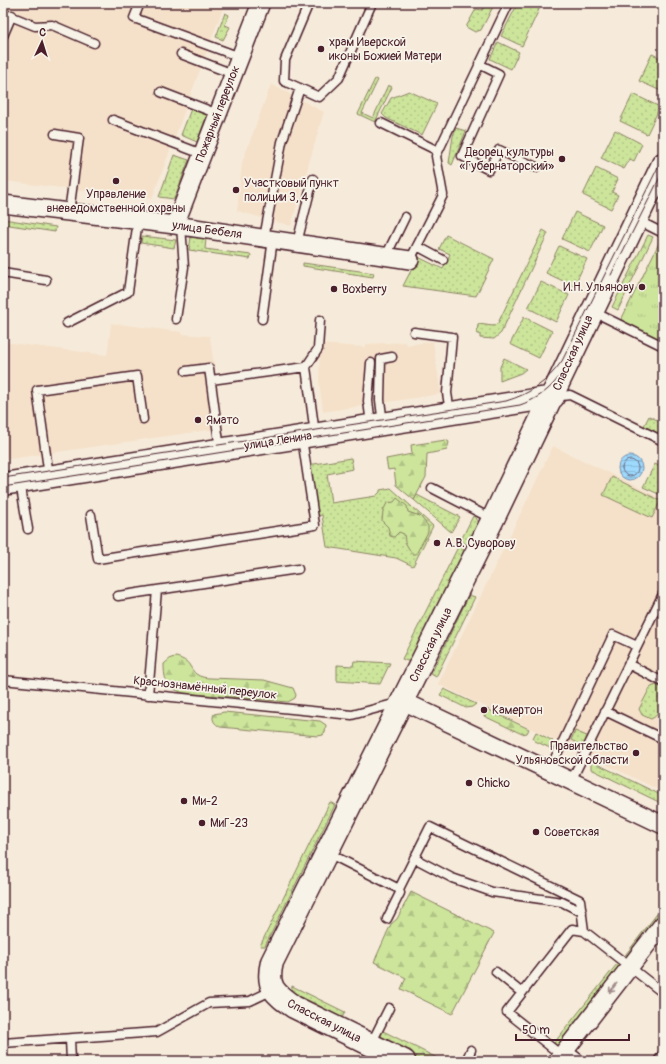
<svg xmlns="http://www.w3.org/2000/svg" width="666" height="1064" font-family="Pangolin,sans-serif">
<defs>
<pattern id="grass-dots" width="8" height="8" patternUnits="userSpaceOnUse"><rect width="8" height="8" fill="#cce59b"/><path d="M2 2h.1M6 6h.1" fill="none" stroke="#b1c486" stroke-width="1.8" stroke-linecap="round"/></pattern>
<pattern id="forest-firs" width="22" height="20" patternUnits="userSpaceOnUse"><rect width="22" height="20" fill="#cce59b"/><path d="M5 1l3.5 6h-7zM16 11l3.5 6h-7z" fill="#b1c486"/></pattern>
<pattern id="park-tufts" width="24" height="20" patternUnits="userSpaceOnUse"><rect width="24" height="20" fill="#cce59b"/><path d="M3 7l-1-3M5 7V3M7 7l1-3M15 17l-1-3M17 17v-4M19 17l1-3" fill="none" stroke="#b1c486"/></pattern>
<pattern id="water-rules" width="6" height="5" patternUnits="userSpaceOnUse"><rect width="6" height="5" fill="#9ddafe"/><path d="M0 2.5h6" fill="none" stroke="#89bbda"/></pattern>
</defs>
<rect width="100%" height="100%" fill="#f6ebda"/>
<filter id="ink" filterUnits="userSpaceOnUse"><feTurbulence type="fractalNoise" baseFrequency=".025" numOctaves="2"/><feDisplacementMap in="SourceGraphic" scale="8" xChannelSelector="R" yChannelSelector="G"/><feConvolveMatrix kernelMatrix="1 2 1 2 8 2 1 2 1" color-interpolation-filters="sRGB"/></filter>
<g filter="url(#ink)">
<path fill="#f5e1ca" d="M3,3h222l-73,196 -149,-18z
M271,84l53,28 -33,114 -54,-15 5,-49z
M111,323l71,9v2l28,2 13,92 -220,32v-118l104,13z
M433,341l8,53 -118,18 -4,-29 1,-39 46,3v-3l40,-2 1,3z
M553,446l110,53v293l-225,-108z"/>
<path fill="url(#grass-dots)" stroke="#8b8263" d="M487,3h8l-14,27 -6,2 -9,-5 10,-18 6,1z
M518,3h24l-20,43 -21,-10z
M225,13l4,2 -4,10 5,2 -7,13 -7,-3z
M498,42l21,10 -8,17 -21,-10z
M652,54l11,5v33l-24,-11z
M375,79l3,1 -16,33 11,5 15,-33 4,2 -17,35 -17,-8z
M409,91l28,13 -15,31 -36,-17 -4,-4 9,-16z
M633,94l27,13 -13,27 -27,-13z
M191,109l16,6 -10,27 -16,-7z
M456,128l10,3 -14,34 -3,-2 4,-27z
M615,130l27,14 -8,17 -4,-2 -6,10 -23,-11z
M174,155l15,5 -15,39 -15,-2z
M596,168l22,11 -6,13 6,3 -7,14 -28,-14z
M575,212l28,13 -13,27 -28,-13z
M3,219l53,8 -1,5 -52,-8z
M543,230l5,3 -47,100 -7,6 -14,-1v-4h-3l1,-10 15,2 5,-3z
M446,235l48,24 -18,37 -73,-10 15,-29 25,12 7,-15 -11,-5z
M142,236l34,4 -2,8 -33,-5z
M191,237l15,2 -1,10 46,6 -1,4 -61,-9z
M559,246l28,13 -13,27 -28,-13z
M303,263l71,10 -1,4 -70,-11z
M541,282l28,13 -13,27 -28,-14z
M524,317l28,14 -13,27 -29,-14z
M504,358l22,11 -5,4 -21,8v-14z
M649,416l14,7v13l-19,-10z
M351,458l2,11 -26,5 4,29 45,-7 4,-4v-2l11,-2 42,38 -20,40 -17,-8 -69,-11 -5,-32 -6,1 -8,-51z
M655,464l8,4v28l-20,-9z
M612,477l47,23 1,2 -8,16 -49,-23z
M417,495l43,22 -9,15 -37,-32z
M473,516l4,3v9l-9,18 -7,-6z
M459,545l7,6 -56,111 -8,-3z
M469,595l6,2 -39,80 -5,-3z
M354,661l36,2 -10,21 -43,-3v-16l16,1z
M655,685l8,3c0,10 -1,27 -12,31l-9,-4 -3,-6 11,-21z
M444,689l32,15 -4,3 -6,1 -26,-13z
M575,731l14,6 -5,10 -13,-7z
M536,732l17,9 -3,7 -15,-7 -2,-3z
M591,761l72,35v8l-72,-35z
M330,802l5,3 -70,141h-5z
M663,906v7l-36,47 -4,-2z
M617,964l4,4 -63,78 -4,-3z
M292,986l53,26 -4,8 -50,-26z
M381,1030l62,31h-22l-45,-22z"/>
<path fill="url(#forest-firs)" stroke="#8b8263" d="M648,235l5,2 -35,73 -6,-3z
M446,440l3,2 -2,8 -20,4 -1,23 -12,23 -18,-15 -2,-16 -6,1 -2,-11 26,-5 -1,-9z
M397,498l10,8 1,6 12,4 8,10v6l-12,22h-4l-7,-12 -1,-8 -5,-2 -5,5 -4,-1 -2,-9 -6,-6 1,-10 4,-8 7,-1z
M176,657c16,5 11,8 20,17 4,3 10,4 14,4l54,2 29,8 3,7 -1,3 -7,4 -104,-9c-17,-5 -20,-12 -20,-29l7,-6z
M487,709l42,20 -2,4 -5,1 -38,-18z
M224,712l96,9 6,4 -1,8 -2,2 -5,1 -98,-9c-5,-3 -9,-7 -6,-13z
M411,892l83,41 -42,81 -51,-25 5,-11 -32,-16 17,-38 6,-5z"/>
<path fill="url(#park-tufts)" stroke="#8b8263" d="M660,241l3,1v99l-42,-21z"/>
<path fill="url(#water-rules)" stroke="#7c8faa" d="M618 468a12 12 0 1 1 24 0a12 12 0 1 1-24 0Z"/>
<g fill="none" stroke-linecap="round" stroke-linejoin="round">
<path stroke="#6b6a7f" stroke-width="1" d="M622 468a8 8 0 1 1 16 0a8 8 0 1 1-16 0Z"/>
<defs>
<path id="lane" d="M140,3l-6,15 106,39
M309,3l-24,57 -1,21 35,16 20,-19 33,-75
M3,13l32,13 17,-1 42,18
M3,36l9,-21
M181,54l52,20
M479,64l20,10 -37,82 27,14 10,-20 37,17
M161,92l57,22
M113,120l89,34
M381,123l57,28
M55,134l24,4 -10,74
M637,220l26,13
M264,238l18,-96 18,-54
M297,243l16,-64
M417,246l26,14
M386,256l19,-39
M410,260l33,-65 -7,-39 73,-153
M3,273l43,7
M594,312l69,34
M176,319l8,-52 -3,-41
M262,319l11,-80
M67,323l61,-31 10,-72
M414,332l38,5 -5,56 3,19
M371,363l-3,38 3,23
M306,367l12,-18 2,-29
M186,371l23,-3 11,81
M211,380l95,-13 9,67
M554,397l16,-2 93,46
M383,424l-3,-24 1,-41 11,-2
M49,476l-12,-86 100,-14 6,43
M20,482l8,47
M432,488l60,31
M91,515l7,44 217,-34 -13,-87
M157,590l141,-21
M118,596l39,-6 -9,105
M628,664l35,18
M3,680l349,35 45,-12
M605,711l56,27 2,-5
M549,771l64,-136 24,11
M571,781l92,-187
M328,853l71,36 31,-62 150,73 4,31
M414,858l38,20 40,14 70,10 20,10
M387,919l13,-26 -1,-4
M496,972l26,21
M70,1039l1,22
M3,1043l154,-11 52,-29 41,-2 23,-11
M371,1044l18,-36
M566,1049l16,12
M561,1055l-54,-43 65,-83 12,2 79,62
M466,1061l5,-11
M658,1061l5,-7"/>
<path id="street" d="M3,204l172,21 235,35
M175,225l86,-222
M403,701l260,124
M557,1061l106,-137"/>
<path id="secondary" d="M3,484l550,-87
M404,1061l-110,-54c-20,-14 -28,-20 -22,-45l221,-443 170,-355"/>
</defs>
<use href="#lane" stroke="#4a1f2b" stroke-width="11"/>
<use href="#street" stroke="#4a1f2b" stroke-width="20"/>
<use href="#secondary" stroke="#4a1f2b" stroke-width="25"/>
<use href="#lane" stroke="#f7f3e8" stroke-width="8"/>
<use href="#street" stroke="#f7f3e8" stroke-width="17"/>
<use href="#secondary" stroke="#f7f3e8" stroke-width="22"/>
<path stroke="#4a1f2b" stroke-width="1" d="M611,275l52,-104
M3,478l503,-77c24,-7 41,-19 56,-40l101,-204
M3,487l517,-82c26,-9 40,-25 51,-49"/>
</g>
<defs><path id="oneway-shaft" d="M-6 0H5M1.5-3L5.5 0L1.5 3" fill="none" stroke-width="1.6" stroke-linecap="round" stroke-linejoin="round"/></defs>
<use stroke="#a0898a" href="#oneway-shaft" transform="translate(613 988) rotate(128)"/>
</g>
<g fill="#4a1f2b" stroke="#f7f3e8" stroke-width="1.5">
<circle cx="321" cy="49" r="4"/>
<circle cx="562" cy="159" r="4"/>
<circle cx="116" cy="181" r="4"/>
<circle cx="236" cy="190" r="4"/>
<circle cx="642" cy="287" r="4"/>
<circle cx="334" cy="289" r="4"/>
<circle cx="198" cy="420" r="4"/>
<circle cx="437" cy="543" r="4"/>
<circle cx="484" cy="710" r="4"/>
<circle cx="636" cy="753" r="4"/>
<circle cx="469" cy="783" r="4"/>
<circle cx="184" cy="801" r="4"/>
<circle cx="202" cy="823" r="4"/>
<circle cx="536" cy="832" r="4"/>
</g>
<g text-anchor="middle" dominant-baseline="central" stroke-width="3.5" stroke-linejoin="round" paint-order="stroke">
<g font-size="12" fill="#4a1f2b" stroke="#f7f3e8" text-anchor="start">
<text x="329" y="42">храм Иверской<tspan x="329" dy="14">иконы Божией Матери</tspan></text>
<text x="554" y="152" text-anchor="end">Дворец культуры<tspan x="554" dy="14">«Губернаторский»</tspan></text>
<text x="244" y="183">Участковый пункт<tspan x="244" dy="14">полиции 3, 4</tspan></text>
<text x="116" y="194" text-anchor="middle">Управление<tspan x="116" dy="14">вневедомственной охраны</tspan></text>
<text x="634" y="287" text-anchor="end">И.Н. Ульянову</text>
<text x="342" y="289">Boxberry</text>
<text x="206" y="420">Ямато</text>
<text x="445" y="543">А.В. Суворову</text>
<text x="492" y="710">Камертон</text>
<text x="628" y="746" text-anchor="end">Правительство<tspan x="628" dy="14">Ульяновской области</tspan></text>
<text x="477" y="783">Chicko</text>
<text x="192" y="801">Ми-2</text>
<text x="210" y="823">МиГ-23</text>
<text x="544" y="832">Советская</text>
</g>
<g font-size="12" fill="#4a1f2b" stroke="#f7f3e8">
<text transform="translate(218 114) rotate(-69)">Пожарный переулок</text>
<text transform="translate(207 230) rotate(8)">улица Бебеля</text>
<text transform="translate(573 353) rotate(-66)">Спасская улица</text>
<text transform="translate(278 441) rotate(-9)">улица Ленина</text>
<text transform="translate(431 645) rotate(-64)">Спасская улица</text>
<text transform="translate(205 688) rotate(6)">Краснознамённый переулок</text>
<text transform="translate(324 1021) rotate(27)">Спасская улица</text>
</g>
</g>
<rect width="666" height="1064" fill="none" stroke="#f7f3e8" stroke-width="16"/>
<rect x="8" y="8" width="650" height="1048" fill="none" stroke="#4a1f2b" stroke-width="1.5" filter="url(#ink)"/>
<g transform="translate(42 42) rotate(4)" stroke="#f7f3e8" stroke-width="3" paint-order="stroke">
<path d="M0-3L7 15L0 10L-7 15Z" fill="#4a1f2b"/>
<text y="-6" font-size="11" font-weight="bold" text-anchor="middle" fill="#4a1f2b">С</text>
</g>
<path d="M516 1034v6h113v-6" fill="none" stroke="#4a1f2b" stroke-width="2"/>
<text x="522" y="1034" font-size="12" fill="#4a1f2b" stroke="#f7f3e8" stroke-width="3" paint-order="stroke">50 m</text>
</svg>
